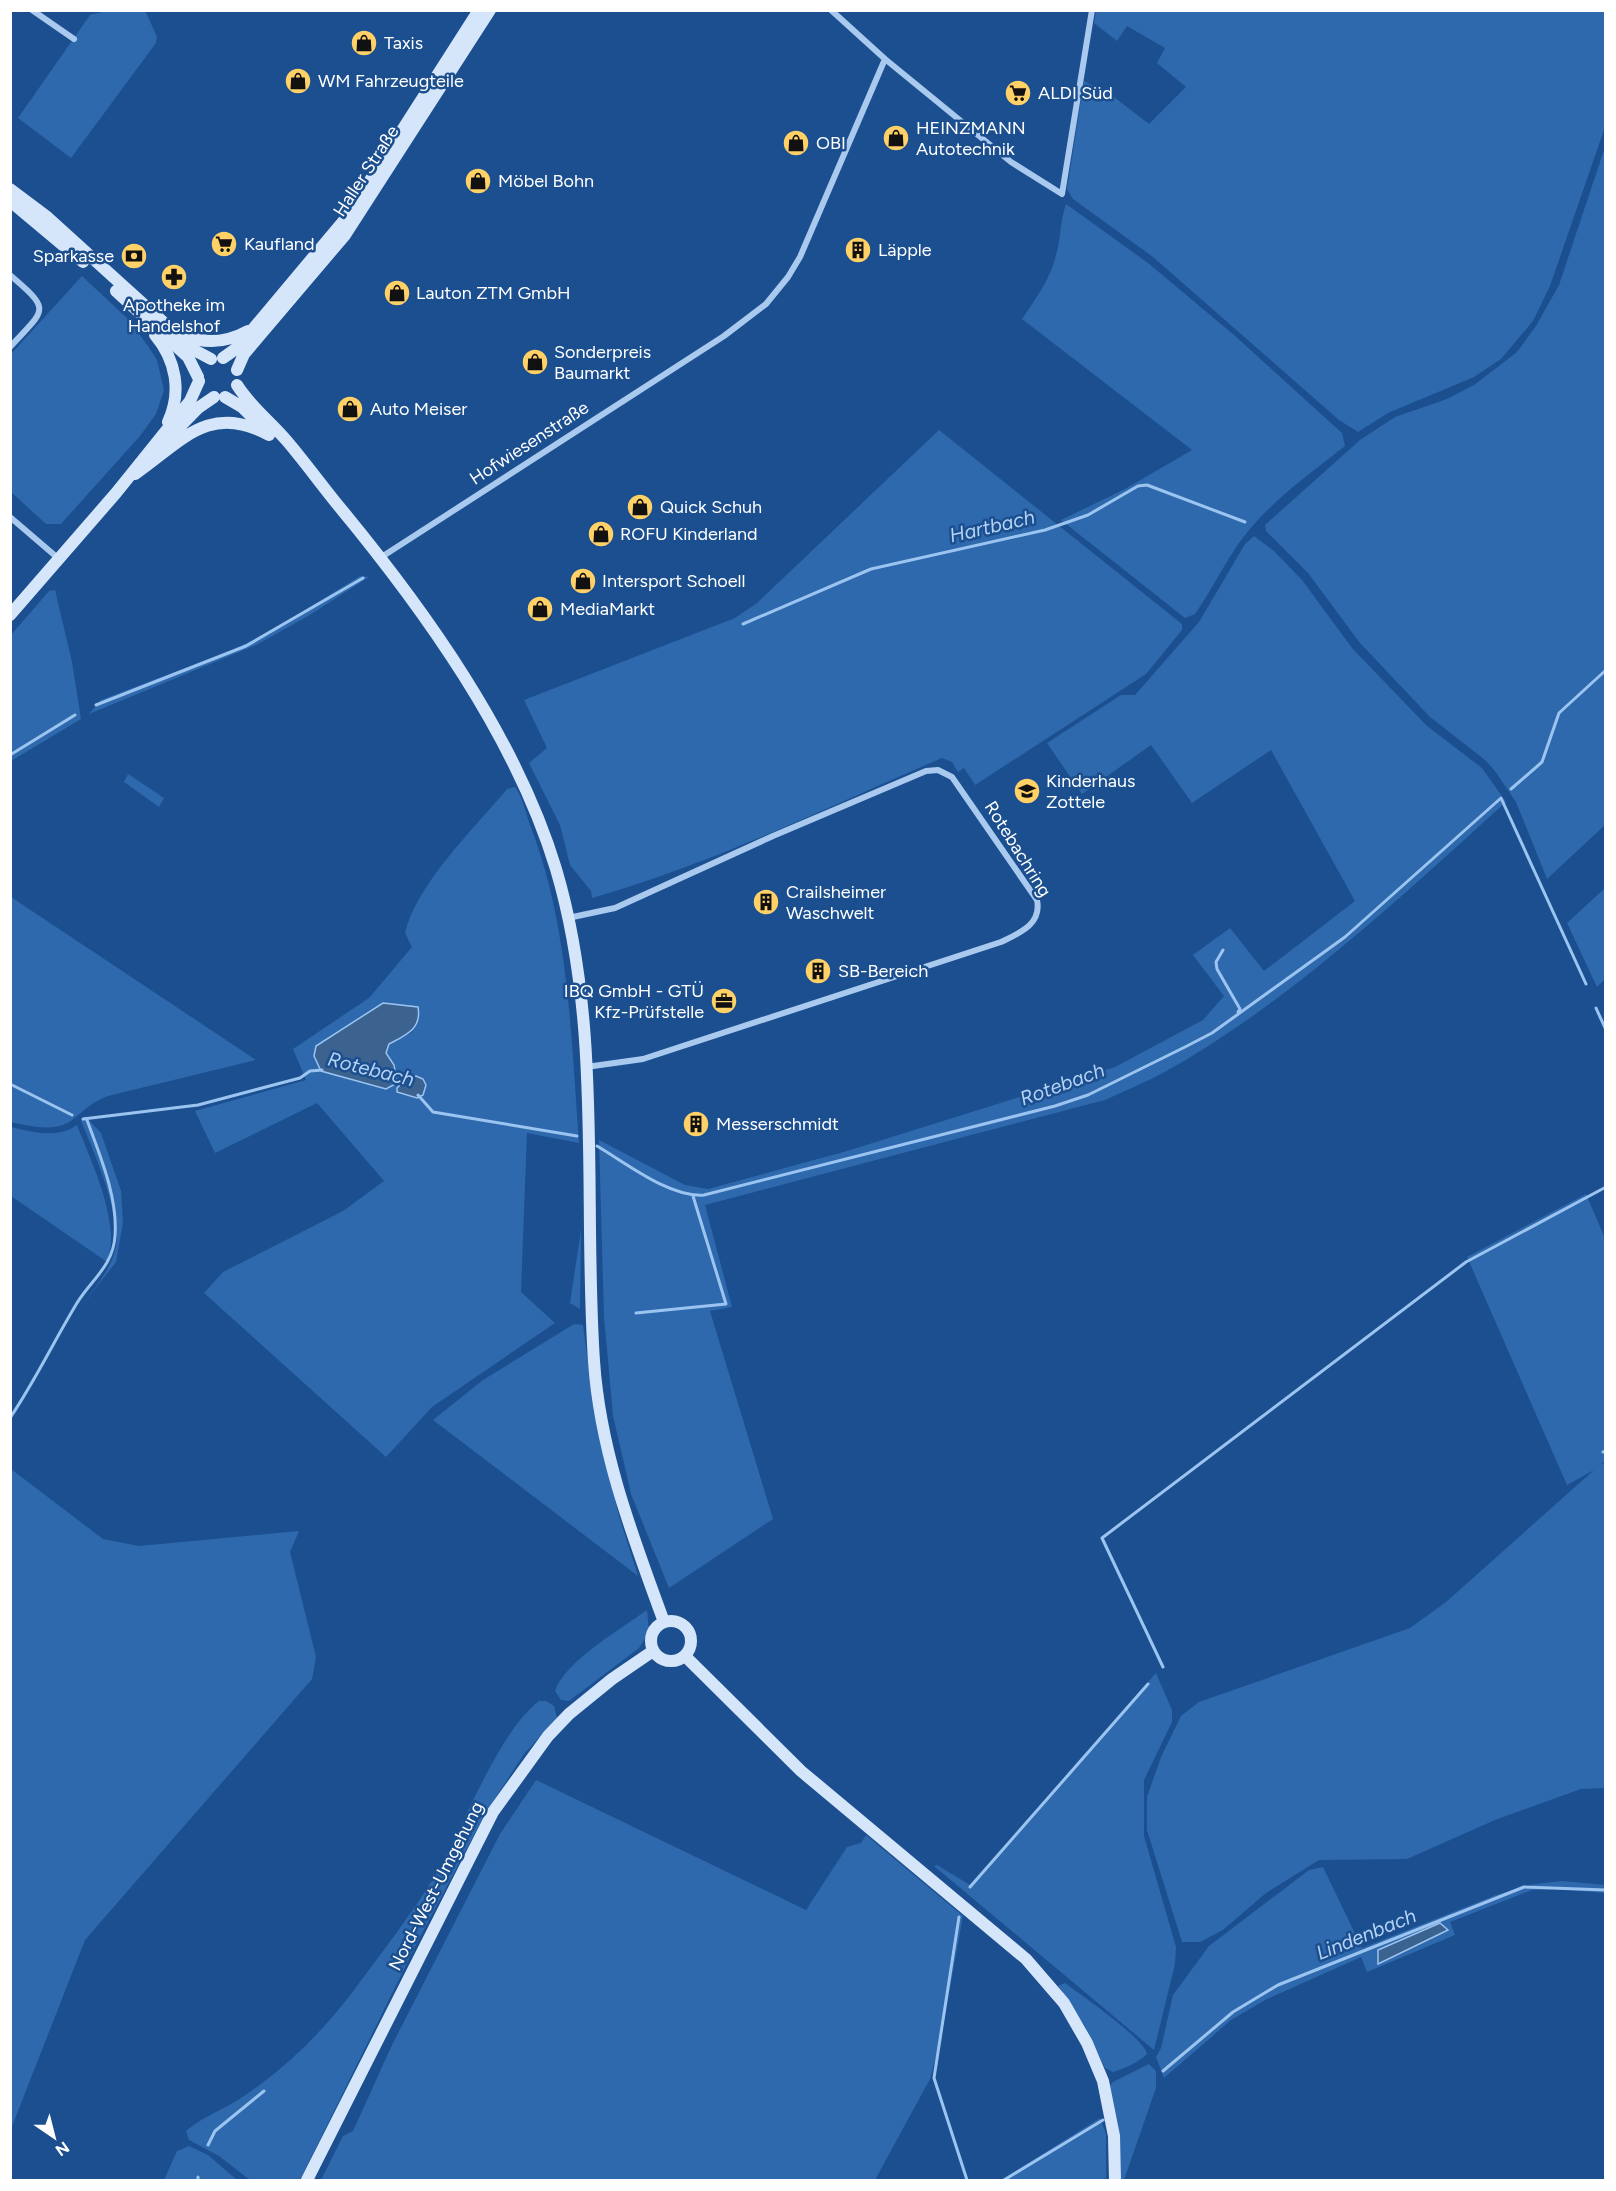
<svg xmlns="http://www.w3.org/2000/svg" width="1616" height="2191" font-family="Figtree,sans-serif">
<rect width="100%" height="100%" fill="#1b4f8f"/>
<path fill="#2e69ad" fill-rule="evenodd" d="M145,10l12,27 -1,6 -85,115 -53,-40 72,-103 16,-4z
M1096,11h509v116l-55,159 -17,35 -32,38 -27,18 -86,36 -30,19 -19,-12 -186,-163 -80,-58 -6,-10 17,-108 30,16 35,27 37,-37 -29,-24 8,-15 -38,-22 -10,15 -23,-18z
M1605,147v678l-58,54 -31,-77 -21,-31 -10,-11 -55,-43 -70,-74 -52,-70 -42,-42 -1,-6 95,-85 35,-23 52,-18 27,-14 43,-33 19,-26 23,-41z
M1066,204l82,59 86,72 108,98 3,13c-37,29 -78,58 -106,97 -16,23 -28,48 -44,71l-10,4 -124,-98 64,-31 67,-39 -170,-131c14,-21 28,-39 34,-64 5,-17 4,-34 10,-51z
M82,276l46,43 20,27 9,14 7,30 -8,24 -16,22 -79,88h-15l-35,-32v-138z
M939,430l243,194v6l-36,44 -171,111 -11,-17 -6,4 -6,-10 -10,-4c-115,49 -229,106 -350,140l-1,-7 -21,-26 -10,-40 -31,-62 18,-15 -23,-48 211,-82 22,-15z
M1254,536l20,15 28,29 50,68 75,78 55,42 24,34c-105,95 -220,203 -343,271 -19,10 -39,18 -58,27l-400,105 27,102 -22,4 63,208 -104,69 -38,-94 -18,-78 -9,-99 -5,-177 86,45 23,4 139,-38 268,-84 88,-47 21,-24 -31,-41 37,-27 34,43 91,-70 -84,-151 -79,53 -41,-58 -69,49 -35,-51 74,-48h14l64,-73 46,-78z
M360,576l9,1 -61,39 -52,29 -167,69 12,-14 131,-50 41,-20z
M55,590l17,72 9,57 -70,42v-126l38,-44z
M128,774l36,24 -5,9 -35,-25z
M515,787c7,9 11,26 15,38 39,100 41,212 49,318l-52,-10 -6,159 34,31 -123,84 -46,50 -182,-164 19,-21 120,-61 41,-30 -67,-78 -102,50 -20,-42 111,-31 -13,-31 76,-51 43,-51 -7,-14c12,-50 69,-104 102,-144zM383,1003l35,4 -6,25 -23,12 -4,9 9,12 3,18 -11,6 -65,-18 -7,-15 2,-10z
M1605,888v91l-8,8 -30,-64z
M11,897l245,163 -148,36c-16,6 -23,14 -36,24 -16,13 -43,6 -61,2z
M85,1116l16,17 20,58 2,32 -7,39 -35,45c13,-18 28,-35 34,-56 9,-31 -22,-101 -34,-130z
M77,1125c14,36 45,100 30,137l-96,-66v-69c21,5 47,12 66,-2z
M1586,1194l19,44 1,223 -6,4 5,-2v325l-24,1 -86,31 -88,39 -88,1 -53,33 -43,37 -23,12h-18l-35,-112v-33l14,-40 20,-41 18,-14 211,-74 36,-26 148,-132 -27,15 -100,-228z
M581,1230l-1,79 -10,-6z
M574,1324l9,1 14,103 22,88 19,60 -205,-156 50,-40z
M11,1469l92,70 36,7 160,-15 -9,21 26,105 -4,22 -227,261 -74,189z
M647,1610l2,22 -10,16 -70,53 -8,-1 -6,-9c9,-29 67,-63 92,-81z
M1156,1673l16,37v12l-28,58v56l32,111 -1,17 -21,86 -220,-184 3,-1 33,20z
M539,1701h7l8,5 3,12 -33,36 -39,60 -68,129 -117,237h-50l-31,-24 -30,-16 -3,-9c17,-15 40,-22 58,-35 46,-31 83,-69 116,-114 26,-35 59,-78 80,-115 25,-44 59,-136 99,-166z
M536,1780l270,130 41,-63 14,-4 5,-8 97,81 -22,121 -11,42 -55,101h-554l22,-44 10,-5 39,-86 108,-211z
M1323,1867l39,81 134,-53 39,-11 27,-3 43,4v8l-50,-4 -23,1 -82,32 5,13 -88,37 -6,-15 -94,42 -36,21 -67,58 -8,-21 5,-9 12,-53 36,-49 100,-76zM1440,1923l7,7 -69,33v-13z
M1065,1983c16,12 79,55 82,71 -9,9 -22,14 -34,18l-8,-4 -20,-42 -27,-40z
M1149,2064l7,7v17l-32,92h-4l-2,-56 -9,-37 4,-5z
M1100,2118l6,16v46h-105z
M189,2146l19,9 29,25h-73l13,-29z"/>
<path fill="#3c6290" stroke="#9cc4f0" stroke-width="1.5" d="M383,1003l35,4c4,22 -12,28 -29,37l-3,9 8,12 3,18 -11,6 -65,-18 -7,-15 2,-10z
M416,1076l7,3 3,6 -3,10 -6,3 -20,-6v-4l8,-8z
M1440,1923l8,7 -70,34v-14z"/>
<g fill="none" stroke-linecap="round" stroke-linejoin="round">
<path stroke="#9cc4f0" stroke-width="3" d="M743,624l128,-55 174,-39 43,-15 50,-29 9,-1 98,37
M96,705l150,-59 117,-68
M10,755l65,-40
M1511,789l31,-27 17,-49 47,-43
M1223,950l-7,12 1,7 23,40 -2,3
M1596,1008l10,22
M10,1084l62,31
M418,1095l15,17 144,24
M83,1119l115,-14 102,-27 10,-7 12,-1
M597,1146c29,17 73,52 107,49l351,-89 33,-11 97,-48 27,-14 133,-96 156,-139 85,186
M636,1313l90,-9 -33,-108
M10,1418c25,-37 44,-77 67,-115 15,-24 36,-37 38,-67 3,-39 -15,-80 -28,-116
M1603,1452l3,-1
M1163,1667l-61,-129 364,-276 140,-75
M970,1887l178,-203
M959,1917l-25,161 33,102
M1163,2071l70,-59 45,-27 246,-98 82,3
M208,2145l7,-14 49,-40
M198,2180v-3
M1004,2180l99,-60"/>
<path stroke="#a9c9ee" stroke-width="6" d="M32,10l42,29
M885,59l126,103 51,32 30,-184
M10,275c42,36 36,33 0,72
M10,517l49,42
M380,558l344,-222 42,-32 22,-27 12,-20 85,-198 -54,-49
M568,918l47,-10 158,-72 153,-65 12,-1 14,7 85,123c5,24 -17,33 -36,42l-358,117 -57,8"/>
<path stroke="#d6e6fa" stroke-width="12" d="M10,189l36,27 148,134 17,9
M10,201l73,61
M116,291l72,66 10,20
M182,334c23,11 44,9 66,-3
M155,335c21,25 27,57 13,87
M223,358l14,-10 109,-130 133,-208
M237,370l7,-16 101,-119 145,-225
M237,385c13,21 34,37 50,56 17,20 33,42 50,63 87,105 179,233 219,365 47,158 27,329 38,492 6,91 39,176 70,261
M225,397l17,10 22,22
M162,445l36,-37 16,-11
M135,474c46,-32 74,-72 134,-39
M10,615l106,-122 74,-92 9,-20
M651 1641a20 20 0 1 1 40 0a20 20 0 1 1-40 0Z
M685,1656l116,115 225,188 38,44 23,40 16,38 11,55 1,44
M307,2180l186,-368 55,-76 21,-22 43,-35 41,-28"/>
</g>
<defs>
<symbol id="shop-disc" viewBox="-11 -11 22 22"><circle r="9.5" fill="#ffd166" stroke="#1b4f8f"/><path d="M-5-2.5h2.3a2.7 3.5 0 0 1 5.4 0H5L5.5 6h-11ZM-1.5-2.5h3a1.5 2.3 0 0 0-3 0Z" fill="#111"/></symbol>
<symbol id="supermarket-disc" viewBox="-11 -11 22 22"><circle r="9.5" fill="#ffd166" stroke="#1b4f8f"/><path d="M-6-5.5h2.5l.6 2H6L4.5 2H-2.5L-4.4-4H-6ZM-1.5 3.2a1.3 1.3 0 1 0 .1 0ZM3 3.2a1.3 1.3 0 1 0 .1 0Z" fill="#111"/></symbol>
<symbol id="building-disc" viewBox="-11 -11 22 22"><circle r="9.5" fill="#ffd166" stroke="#1b4f8f"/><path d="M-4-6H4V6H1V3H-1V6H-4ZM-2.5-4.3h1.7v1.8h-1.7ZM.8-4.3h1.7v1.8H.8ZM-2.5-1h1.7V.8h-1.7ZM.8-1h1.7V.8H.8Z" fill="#111"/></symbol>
<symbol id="bank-disc" viewBox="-11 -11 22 22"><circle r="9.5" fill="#ffd166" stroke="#1b4f8f"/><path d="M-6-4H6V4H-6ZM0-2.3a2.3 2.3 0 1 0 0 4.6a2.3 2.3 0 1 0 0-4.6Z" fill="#111"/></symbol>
<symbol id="pharmacy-disc" viewBox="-11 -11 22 22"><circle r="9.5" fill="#ffd166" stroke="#1b4f8f"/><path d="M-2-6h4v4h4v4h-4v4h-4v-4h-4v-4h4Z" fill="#111"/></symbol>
<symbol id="school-disc" viewBox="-11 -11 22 22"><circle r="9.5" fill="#ffd166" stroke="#1b4f8f"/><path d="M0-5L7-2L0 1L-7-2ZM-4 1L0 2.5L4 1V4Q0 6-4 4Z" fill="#111"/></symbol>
<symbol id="office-disc" viewBox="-11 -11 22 22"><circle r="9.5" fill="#ffd166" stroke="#1b4f8f"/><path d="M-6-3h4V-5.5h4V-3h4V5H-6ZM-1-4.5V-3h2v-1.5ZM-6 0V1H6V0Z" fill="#111"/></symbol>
</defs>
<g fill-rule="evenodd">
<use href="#shop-disc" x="349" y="28" width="30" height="30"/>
<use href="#shop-disc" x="283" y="66" width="30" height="30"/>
<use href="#supermarket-disc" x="1003" y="78" width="30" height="30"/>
<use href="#shop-disc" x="881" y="123" width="30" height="30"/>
<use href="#shop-disc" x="781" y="128" width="30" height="30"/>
<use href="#shop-disc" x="463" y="166" width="30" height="30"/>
<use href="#supermarket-disc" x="209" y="229" width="30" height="30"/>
<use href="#building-disc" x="843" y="235" width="30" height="30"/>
<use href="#bank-disc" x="119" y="241" width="30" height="30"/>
<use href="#pharmacy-disc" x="159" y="262" width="30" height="30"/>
<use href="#shop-disc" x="382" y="278" width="30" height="30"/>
<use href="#shop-disc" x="520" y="347" width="30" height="30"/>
<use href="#shop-disc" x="335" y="394" width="30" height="30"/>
<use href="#shop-disc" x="625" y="492" width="30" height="30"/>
<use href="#shop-disc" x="586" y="519" width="30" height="30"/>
<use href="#shop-disc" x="568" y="566" width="30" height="30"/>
<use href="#shop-disc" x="525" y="594" width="30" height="30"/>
<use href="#school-disc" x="1012" y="776" width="30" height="30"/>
<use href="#building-disc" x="751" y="887" width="30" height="30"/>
<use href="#building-disc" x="803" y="956" width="30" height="30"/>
<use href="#office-disc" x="709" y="986" width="30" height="30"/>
<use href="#building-disc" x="681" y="1109" width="30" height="30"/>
</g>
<g text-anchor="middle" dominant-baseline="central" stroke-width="5" stroke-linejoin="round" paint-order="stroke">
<g font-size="18" fill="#fff" stroke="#1b4f8f" text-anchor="start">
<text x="384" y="43">Taxis</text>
<text x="318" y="81">WM Fahrzeugteile</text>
<text x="1038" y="93">ALDI Süd</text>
<text x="916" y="128">HEINZMANN<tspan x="916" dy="21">Autotechnik</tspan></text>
<text x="816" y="143">OBI</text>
<text x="498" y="181">Möbel Bohn</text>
<text x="244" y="244">Kaufland</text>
<text x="878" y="250">Läpple</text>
<text x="114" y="256" text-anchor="end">Sparkasse</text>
<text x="416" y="293">Lauton ZTM GmbH</text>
<text x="174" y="305" text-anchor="middle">Apotheke im<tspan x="174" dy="21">Handelshof</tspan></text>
<text x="554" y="352">Sonderpreis<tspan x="554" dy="21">Baumarkt</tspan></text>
<text x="370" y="409">Auto Meiser</text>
<text x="660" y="507">Quick Schuh</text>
<text x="620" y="534">ROFU Kinderland</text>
<text x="602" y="581">Intersport Schoell</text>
<text x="560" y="609">MediaMarkt</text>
<text x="1046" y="781">Kinderhaus<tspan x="1046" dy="21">Zottele</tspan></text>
<text x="786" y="892">Crailsheimer<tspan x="786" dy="21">Waschwelt</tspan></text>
<text x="838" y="971">SB-Bereich</text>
<text x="704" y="991" text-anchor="end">IBQ GmbH - GTÜ<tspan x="704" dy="21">Kfz-Prüfstelle</tspan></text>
<text x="716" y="1124">Messerschmidt</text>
</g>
<g font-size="18" fill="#fff" stroke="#1b4f8f">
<text transform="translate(366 171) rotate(-57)">Haller Straße</text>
<text transform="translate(529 443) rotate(-33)">Hofwiesenstraße</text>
<text transform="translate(1018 849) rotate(58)">Rotebachring</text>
<text transform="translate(436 1886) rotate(-63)">Nord-West-Umgehung</text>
</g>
<g font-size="20" font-style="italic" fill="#b5d3f5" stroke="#1b4f8f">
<text transform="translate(992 526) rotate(-13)">Hartbach</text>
<text transform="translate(371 1069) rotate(14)">Rotebach</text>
<text transform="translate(1062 1084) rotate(-20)">Rotebach</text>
<text transform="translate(1366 1934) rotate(-22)">Lindenbach</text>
</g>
</g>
<rect width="1616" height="2191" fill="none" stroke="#ffffff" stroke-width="24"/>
<g transform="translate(54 2137) rotate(145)" stroke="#1b4f8f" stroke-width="4.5" paint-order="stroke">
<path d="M0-4.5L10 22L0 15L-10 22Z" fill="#ffffff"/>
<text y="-9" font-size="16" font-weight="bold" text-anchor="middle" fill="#ffffff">N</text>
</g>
</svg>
